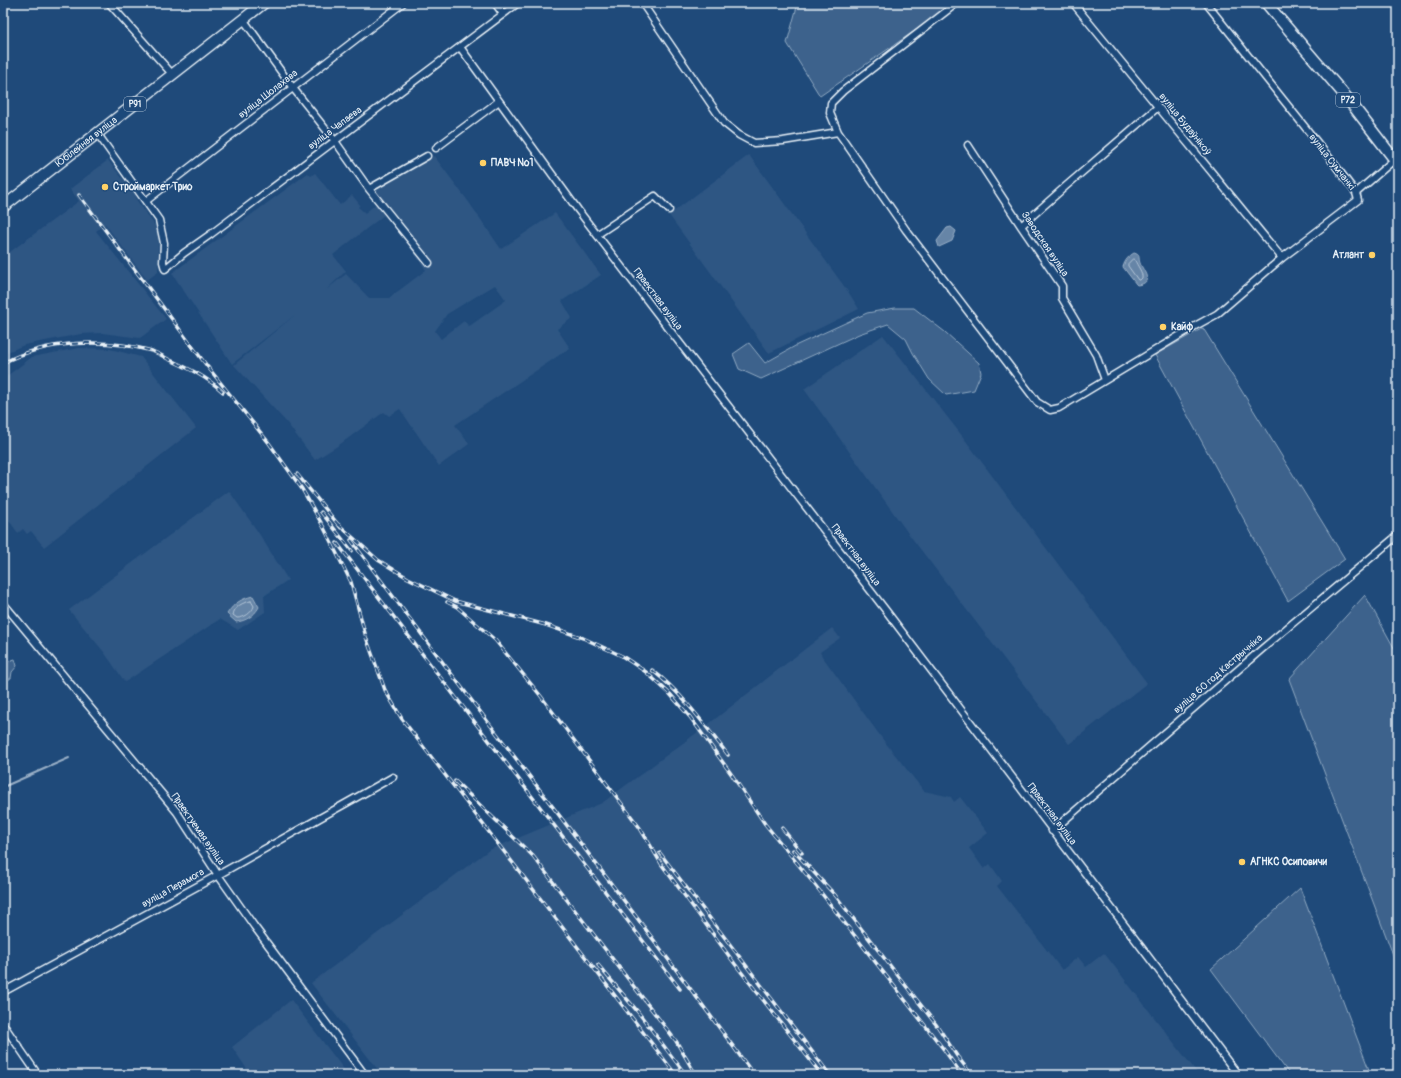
<svg xmlns="http://www.w3.org/2000/svg" width="1401" height="1078" font-family="Pangolin,sans-serif">
<rect width="100%" height="100%" fill="#1f4a7a"/>
<filter id="ink" filterUnits="userSpaceOnUse"><feTurbulence type="fractalNoise" baseFrequency=".025" numOctaves="2"/><feDisplacementMap in="SourceGraphic" scale="8" xChannelSelector="R" yChannelSelector="G"/><feConvolveMatrix kernelMatrix="1 2 1 2 8 2 1 2 1" color-interpolation-filters="sRGB"/></filter>
<g filter="url(#ink)">
<path fill="#2e5683" fill-rule="evenodd" d="M749,155l100,138 10,16 -90,44 -100,-138z
M434,156l34,45 33,48 54,-36 46,62 -39,26 10,17 -15,11 13,19 -115,77 14,19 -30,22 -39,-57 -11,7 -5,-4 -45,33 -24,15 -28,-37 -53,-58 61,-50 -63,49 -60,-91 136,-100 3,3 4,-3 25,32 12,-10 8,10 -2,2 7,6 11,-9 8,11 -51,40 13,16 -20,19 20,-16 23,24h20l37,-28 -55,-78zM495,285l11,15 -35,25 -2,1 -5,-5 -23,18 -6,-8 12,-17z
M108,160l28,36 -1,2 24,33 -1,41 -11,8 -42,-56 -9,7 70,88 -26,19 -38,-5 -21,1 -57,11 -21,9v-97l76,-56 -9,-12z
M883,335l80,102 184,246 -78,61 -161,-211 -104,-144z
M79,348l31,1 31,8 55,71 -152,119 -13,-16 -4,3 -4,-5 -5,4 -11,-15 -4,3v-142l29,-22z
M229,491l29,41 30,48 -24,16 1,16 -27,18 -18,-11 -95,63 -21,-30 -35,-42z
M832,628l8,10 -20,14 2,4 62,85 40,50 27,6 3,5 6,-5 28,36 -19,15 15,21 6,-5 12,17 -5,5 65,84 16,-13 8,10 18,-14 95,122h-817l-71,-92 178,-133 113,-47 104,-77z
M291,1000l55,72 3,3h-98l-19,-28z"/>
<path fill="#3c628c" stroke="#92aac2" d="M798,3h157l-135,93 -33,-53z
M895,308h19l31,24 34,31 2,10 -7,17 -28,5 -17,-16 -16,-26 -7,-14 -18,-15 -29,10 -98,45 -22,-10 -6,-15 16,-11 16,20 32,-18 70,-32z
M1203,328l142,231 -57,42 -133,-246z
M1365,595l33,60v313l-109,-289z
M15,659l2,7 -5,6 -1,6 -8,5v-20z
M1300,888l71,187h-81l-79,-106z"/>
<path fill="#6685a7" stroke="#9ab0c7" d="M951,227l5,4 -4,10 -13,6 -2,-6 10,-13z
M1134,253c7,2 4,4 6,10 3,8 15,20 -3,22l-1,-1 -13,-17c2,-7 6,-11 11,-14z
M253,596l6,11c-5,9 -13,14 -23,15l-9,-8c7,-11 14,-15 26,-18z"/>
<g fill="none" stroke-linecap="round" stroke-linejoin="round">
<path stroke="#b4c6d8" stroke-width="1" d="M1133,259l2,1c2,6 8,12 7,18l-2,2h-2l-10,-14v-2z
M251,601l3,5c-2,7 -10,12 -17,12l-4,-3c1,-8 10,-13 18,-14z"/>
<path stroke="#9ab0c7" stroke-width="2" d="M3,787l66,-29"/>
<defs>
<path id="minor" d="M109,3l64,72
M495,3l8,11
M642,3l82,120 15,12 15,8 29,-2 55,-9
M957,3l-114,88 -12,12 -1,10 8,19 68,98 131,172 13,8 9,-2 138,-83 20,-11 65,-56 76,-58 -2,-7 -24,-32 -126,-158
M1073,3l209,255
M243,19l50,69 42,53 34,48 60,74
M460,47l118,163 91,119 218,283 351,463
M97,133l62,87 5,23 -1,19 2,7 19,-16 27,-19 307,-231
M968,145l53,81 41,60v12l34,57 9,25
M436,148l63,-47
M369,189l58,-33
M1356,193l39,-34
M146,201l257,-198
M1021,226l45,-40 92,-79
M598,234l57,-38 14,14
M3,603l174,209 41,63 36,51 111,149
M1052,831l210,-182 136,-114
M3,992l215,-117 175,-98
M3,1024l35,51"/>
<g id="primary">
<path d="M1266,3l81,95 51,66"/>
<path id="s1" d="M3,207l261,-204"/>
</g>
</defs>
<use href="#minor" stroke="#e8f1f8" stroke-width="9"/>
<use href="#primary" stroke="#e8f1f8" stroke-width="13"/>
<use href="#minor" stroke="#1f4a7a" stroke-width="6"/>
<use href="#primary" stroke="#1f4a7a" stroke-width="10"/>
<defs>
<path id="rail" d="M79,195l128,171 62,77 33,46 21,37 28,56 15,55 19,53 17,29 274,356
M3,363c43,-23 102,-25 149,-12 5,2 11,5 16,8 20,9 39,18 55,33
M297,474l44,54
M321,512l31,39
M338,524l40,36 30,18 47,23 91,24 37,13 39,18 24,16 24,22 20,23 42,58 33,49 50,61 130,166 17,24
M351,540c133,180 272,355 403,535
M337,543l343,446
M447,602l10,5 38,33 45,55 100,133 22,37 73,99 86,110
M652,670c30,23 53,55 76,85
M455,781l78,75 143,185 20,34
M782,828l20,25
M793,850l42,45 103,132 19,29 15,19
M660,853l170,222
M598,965l40,47 48,63"/>
</defs>
<use href="#rail" stroke="#e8f1f8" stroke-width="3.5"/>
<use href="#rail" stroke="#1f4a7a" stroke-width="2" stroke-dasharray="6" stroke-linecap="butt"/>
</g>
</g>
<g fill="#ffd166" stroke="#1f4a7a" stroke-width="1.5">
<circle cx="483" cy="163" r="4"/>
<circle cx="105" cy="187" r="4"/>
<circle cx="1372" cy="255" r="4"/>
<circle cx="1163" cy="327" r="4"/>
<circle cx="1242" cy="862" r="4"/>
</g>
<g text-anchor="middle" dominant-baseline="central" stroke-width="3" stroke-linejoin="round" paint-order="stroke">
<g fill="#1f4a7a" stroke="#acbfd2" stroke-width="1">
<rect x="1336" y="93" width="24" height="14" rx="3"/>
<rect x="124" y="97" width="22" height="14" rx="3"/>
</g>
<g font-size="9" font-weight="bold" fill="#e8f1f8">
<text x="1348" y="100">Р72</text>
<text x="135" y="104">Р91</text>
</g>
<g font-size="10" fill="#e8f1f8" stroke="#1f4a7a">
<text transform="translate(268 94) rotate(-38)">вуліца Шолахава</text>
<text transform="translate(1185 124) rotate(51)">вуліца Будаўнікоў</text>
<text transform="translate(335 128) rotate(-37)">вуліца Чапаева</text>
<text stroke="none"><textPath href="#s1" startOffset="106">Юбілейная вуліца</textPath></text>
<text transform="translate(1332 162) rotate(52)">вуліца Сумчанкі</text>
<text transform="translate(1045 244) rotate(56)">Заводская вуліца</text>
<text transform="translate(658 299) rotate(53)">Праектная вуліца</text>
<text transform="translate(856 555) rotate(53)">Праектная вуліца</text>
<text transform="translate(1218 674) rotate(-41)">вуліца 60 год Кастрычніка</text>
<text transform="translate(1052 814) rotate(53)">Праектная вуліца</text>
<text transform="translate(198 829) rotate(55)">Праектуемая вуліца</text>
<text transform="translate(173 888) rotate(-29)">вуліца Перамога</text>
</g>
<g font-size="10" font-weight="bold" fill="#e8f1f8" stroke="#1f4a7a" text-anchor="start">
<text x="491" y="163">ПАВЧ №1</text>
<text x="113" y="187">Строймаркет Трио</text>
<text x="1364" y="255" text-anchor="end">Атлант</text>
<text x="1171" y="327">Кайф</text>
<text x="1250" y="862">АГНКС Осиповичи</text>
</g>
</g>
<rect width="1401" height="1078" fill="none" stroke="#1f4a7a" stroke-width="16"/>
<rect x="8" y="8" width="1385" height="1062" fill="none" stroke="#e8f1f8" stroke-width="1.5" filter="url(#ink)"/>
</svg>
